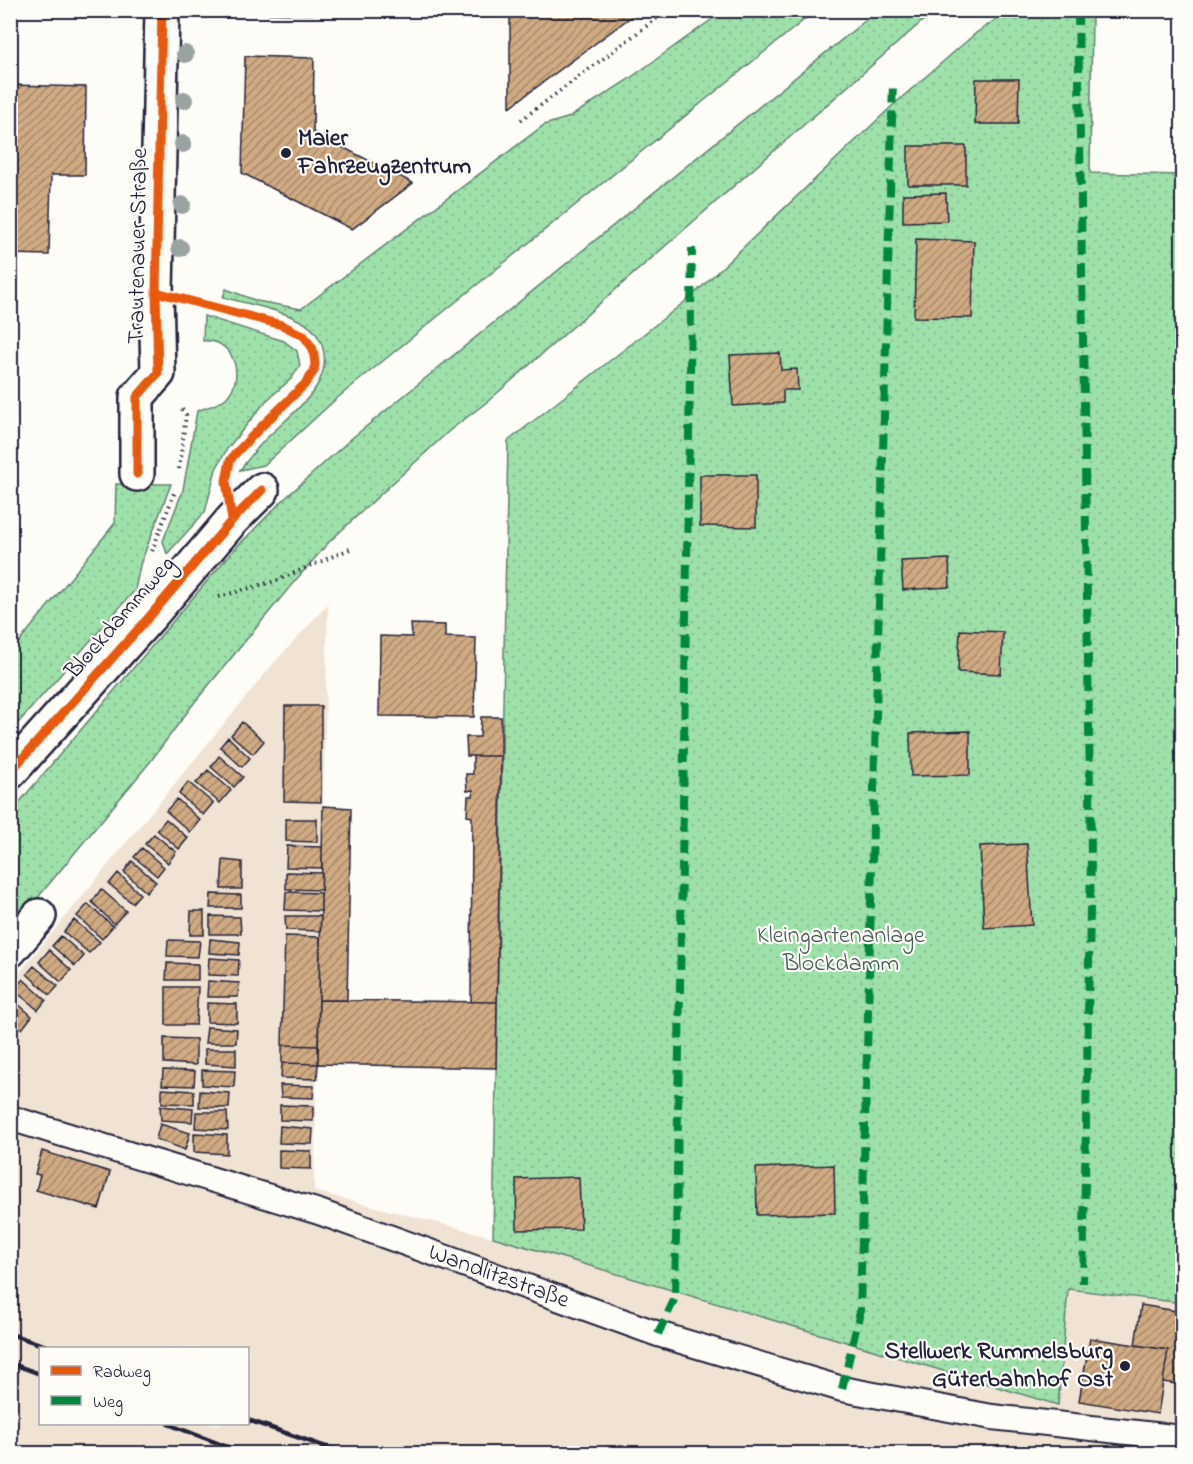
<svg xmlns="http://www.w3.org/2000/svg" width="1193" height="1464" font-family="'Indie Flower',sans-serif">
<defs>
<pattern id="grass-dots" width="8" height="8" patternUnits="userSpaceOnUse" patternTransform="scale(1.5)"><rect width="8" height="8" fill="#9ee0aa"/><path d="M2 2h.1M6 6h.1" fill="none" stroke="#88c093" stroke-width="1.8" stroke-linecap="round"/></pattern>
<pattern id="building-hatch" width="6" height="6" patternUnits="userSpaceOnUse" patternTransform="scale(1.5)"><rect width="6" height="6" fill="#d0aa82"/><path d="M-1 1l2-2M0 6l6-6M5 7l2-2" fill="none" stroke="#a88a6c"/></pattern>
</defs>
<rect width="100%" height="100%" fill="#fdfcf7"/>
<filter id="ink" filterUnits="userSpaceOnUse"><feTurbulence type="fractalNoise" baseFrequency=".0167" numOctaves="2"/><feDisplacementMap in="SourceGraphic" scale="12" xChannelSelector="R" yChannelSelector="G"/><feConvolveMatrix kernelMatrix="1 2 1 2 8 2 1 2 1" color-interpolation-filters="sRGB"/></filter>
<g filter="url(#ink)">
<path fill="#f0e3d4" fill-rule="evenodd" d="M328,604l-14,587 179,46 565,168 10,-115 114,13v150h-1172l1,-470 262,-319zM40,1348h208v76h-208z"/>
<path fill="url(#grass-dots)" stroke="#608172" stroke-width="1.5" d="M725,10l90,1 -479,388 -72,66 -24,5c8,-10 15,-20 24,-29 24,-26 72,-54 58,-96 -3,-8 -8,-16 -16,-21 -24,-15 -57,-19 -83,-27l3,-8 31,12 44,8 243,-184 26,-8 56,-36z
M877,11h57l-447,391 -38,29 -119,110 -36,41 -100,121 -44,59 -139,168v-118l220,-259 51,-52 70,-63z
M1008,11h84l-2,162 92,2v1128l-114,-14 -10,116 -565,-168 15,-796 184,-145 200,-190 84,-73z
M204,316l80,25 13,10 3,14 -8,13 -26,23 -39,48 -11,20 -11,43 -38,42 -4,-13 20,-51 14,-79c10,-4 22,-6 30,-14 19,-21 6,-59 -24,-56z
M116,484h55l-31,81 -5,25 -124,141v-79l104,-129z"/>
<path fill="url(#building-hatch)" stroke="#22223b" stroke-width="1.5" d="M242,10h71v4l-71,-1z
M510,10h130l-130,97z
M245,56l69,2 -1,74 100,51 -61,46 -110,-56z
M976,79h43l-1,45h-43z
M10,85l76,2 -1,88h-34l-2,80 -39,-1z
M908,146h58v39h-58z
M946,193l1,28 -44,1v-28z
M916,239l58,2 -2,77 -58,-1z
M1178,342h4v51h-5z
M780,353l1,17 16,-1 1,21h-15v13l-50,3 -3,-51z
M10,400h5l-3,110h-2z
M700,475h56v52l-56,-1z
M949,559l1,28 -47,3 -2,-29z
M411,624l34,1v12l31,1 -2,79 -95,-1 1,-80 32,1z
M960,630l43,2 -2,42 -43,-2z
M285,706h36v96l-37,-1z
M481,717h20v39h-34l-1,-19h14z
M242,722l22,19 -11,13 -22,-19z
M970,731v44l-59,1 -1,-43z
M228,737l22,21 -8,9 -22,-20z
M219,756l24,21 -9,10 -23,-20z
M473,756h28l-4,246h-26l1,-185 -5,-1 1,-20h5v-6l-6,1 -1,-17h7z
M208,770l23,20 -11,13 -24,-20z
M188,782l25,21 -10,12 -24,-21z
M177,799l23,21 -10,12 -24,-21z
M323,806l28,2 -4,192h-28z
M166,819l22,19 -9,11 -22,-19z
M286,819h31v23l-31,-1z
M154,834l22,18 -8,11 -23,-19z
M1027,844l5,81 -48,3 -4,-82z
M287,846l35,1v21l-36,-1z
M142,848l22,19 -7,9 -23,-19z
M223,860l19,2v27h-21z
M132,861l24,21 -10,10 -22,-20z
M286,872l36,1 -1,17 -35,-1z
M118,873l22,21 -8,9 -23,-19z
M101,889l25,22 -12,13 -22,-22z
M286,892l35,1v18l-36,-1z
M211,894l30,1v13h-31z
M88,904l25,22 -11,13 -25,-23z
M191,911h13v24h-14z
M210,916l30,1 1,17h-31z
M285,916h36l-1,15 -34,-1z
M74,920l26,22 -11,11 -25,-21z
M61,936l23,20 -9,10 -23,-20z
M285,936l35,1 -2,109 -36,-1z
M210,939l30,3 -1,13 -30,-2z
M168,940l32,1 -2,16 -31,-1z
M49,950l22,20 -10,12 -22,-20z
M209,958l30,2 -1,16 -30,-1z
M167,963l31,1v16h-32z
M34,966l24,20 -8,9 -23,-21z
M23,979l23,21 -8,10 -24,-20z
M208,981l31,2 -1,14h-31z
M166,987h32l-2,38h-30z
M10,997l22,19 -10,13 -12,-9z
M319,1000l178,2 -1,66 -178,-4z
M207,1003l30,1v19l-30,-1z
M207,1027l30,2 -1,14h-31z
M164,1038l32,1v26l-32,-2z
M282,1045l36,1v18l-36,-1z
M205,1049h31v17l-31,-2z
M282,1063l36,1 -1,15 -36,-1z
M163,1070l32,1 -1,15 -32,-1z
M202,1070l33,1 -1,16 -32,-2z
M280,1085l34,1 -1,12 -32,-1z
M162,1089l32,2v13l-32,-1z
M200,1091l30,2 -1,15 -30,-1z
M280,1105l33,1v15l-33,-1z
M160,1106l33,3 -1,13 -31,-2z
M196,1112h31l1,18 -33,-2z
M160,1124l30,9 -5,17 -29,-11z
M280,1126l33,3 -1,15 -33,-1z
M194,1133l33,2v19l-33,-2z
M279,1150l32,1v18l-32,-1z
M42,1151l68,21 -11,37 -63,-19 4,-15 -5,-1z
M834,1165l1,48 -78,2 -1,-47z
M579,1177l2,52 -64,1 -1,-51z
M1141,1305l41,7v73l-19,-3 5,-32 -33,-5z
M1090,1338l78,12 -10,64 -79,-13z"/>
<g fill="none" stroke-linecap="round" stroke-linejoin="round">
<defs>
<g id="service">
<path id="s1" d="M10,1118l309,94 339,122 184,55 150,28 190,21"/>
</g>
<path id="minor" d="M137,474v-77l21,-24 -2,-81 6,-282
M10,772l140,-156 82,-96 30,-30
M10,950l29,-34"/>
</defs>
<use href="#service" stroke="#22223b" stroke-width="28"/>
<use href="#minor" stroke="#22223b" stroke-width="38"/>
<path stroke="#22223b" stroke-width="4" stroke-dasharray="1.5 4.5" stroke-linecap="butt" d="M521,120l147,-110
M179,469l7,-54 -6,-9
M152,551l23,-60
M219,597l59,-17 74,-32"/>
<use href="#service" stroke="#fdfcf7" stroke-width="24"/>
<use href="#minor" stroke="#fdfcf7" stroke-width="33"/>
<path stroke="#22223b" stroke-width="4.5" d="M10,1334l42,14
M10,1363l30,11
M248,1420l98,34
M168,1424l78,30"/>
<path stroke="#00873e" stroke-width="8" stroke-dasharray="15 8" stroke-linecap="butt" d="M1078,10l13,846 -8,427
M658,1334l17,-36 17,-1050
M842,1389l18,-77 33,-1231"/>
<defs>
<path id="cycleway" d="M156,292l126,33 22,11 9,13 2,15 -1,7 -9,13 -44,43 -27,28 -4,6 -4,20 6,39
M137,474v-77l21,-24 -2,-81 6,-282
M10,772l140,-156 82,-96 30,-30"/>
</defs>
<use href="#cycleway" stroke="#fdfcf7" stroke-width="13"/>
<use href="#cycleway" stroke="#e8590c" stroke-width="9"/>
</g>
<g fill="#99a3a2">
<circle cx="185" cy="54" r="9"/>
<circle cx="184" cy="100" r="9"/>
<circle cx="183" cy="144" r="9"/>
<circle cx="182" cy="205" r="9"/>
<circle cx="180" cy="248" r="9"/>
</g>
</g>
<g fill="#22223b" stroke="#fdfcf7" stroke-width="2">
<circle cx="286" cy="153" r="6"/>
<circle cx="1125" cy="1366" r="6"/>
</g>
<g text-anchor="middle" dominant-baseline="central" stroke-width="4.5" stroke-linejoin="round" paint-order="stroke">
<g font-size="24" font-weight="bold" fill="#22223b" stroke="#fdfcf7" text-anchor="start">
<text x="298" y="139">Maier<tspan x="298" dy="28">Fahrzeugzentrum</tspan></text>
<text x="1113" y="1352" text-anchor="end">Stellwerk Rummelsburg<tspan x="1113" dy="28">Güterbahnhof Ost</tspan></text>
</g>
<g font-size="24" fill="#22223b" stroke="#fdfcf7">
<text transform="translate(139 246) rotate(-89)">Trautenauer Straße</text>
<text transform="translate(121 618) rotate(-49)">Blockdammweg</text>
<text stroke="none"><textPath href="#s1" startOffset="514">Wandlitzstraße</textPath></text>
</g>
<g font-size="24" fill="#475b5c" stroke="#fdfcf7">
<text x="841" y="936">Kleingartenanlage<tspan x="841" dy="28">Blockdamm</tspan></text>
</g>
</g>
<rect width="1193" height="1464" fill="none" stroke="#fdfcf7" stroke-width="36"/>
<rect x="18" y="18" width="1157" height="1428" fill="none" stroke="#22223b" stroke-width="2" filter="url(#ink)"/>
<rect x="39" y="1347" width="210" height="78" fill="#fdfcf7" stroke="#a5a5ac" stroke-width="1.5"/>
<rect x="51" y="1366" width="30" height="9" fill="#e8590c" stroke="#a5a5ac" stroke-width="1.5"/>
<text x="93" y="1377" font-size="18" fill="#22223b">Radweg</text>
<rect x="51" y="1396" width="30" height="9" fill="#00873e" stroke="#a5a5ac" stroke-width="1.5"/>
<text x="93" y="1407" font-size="18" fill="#22223b">Weg</text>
</svg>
